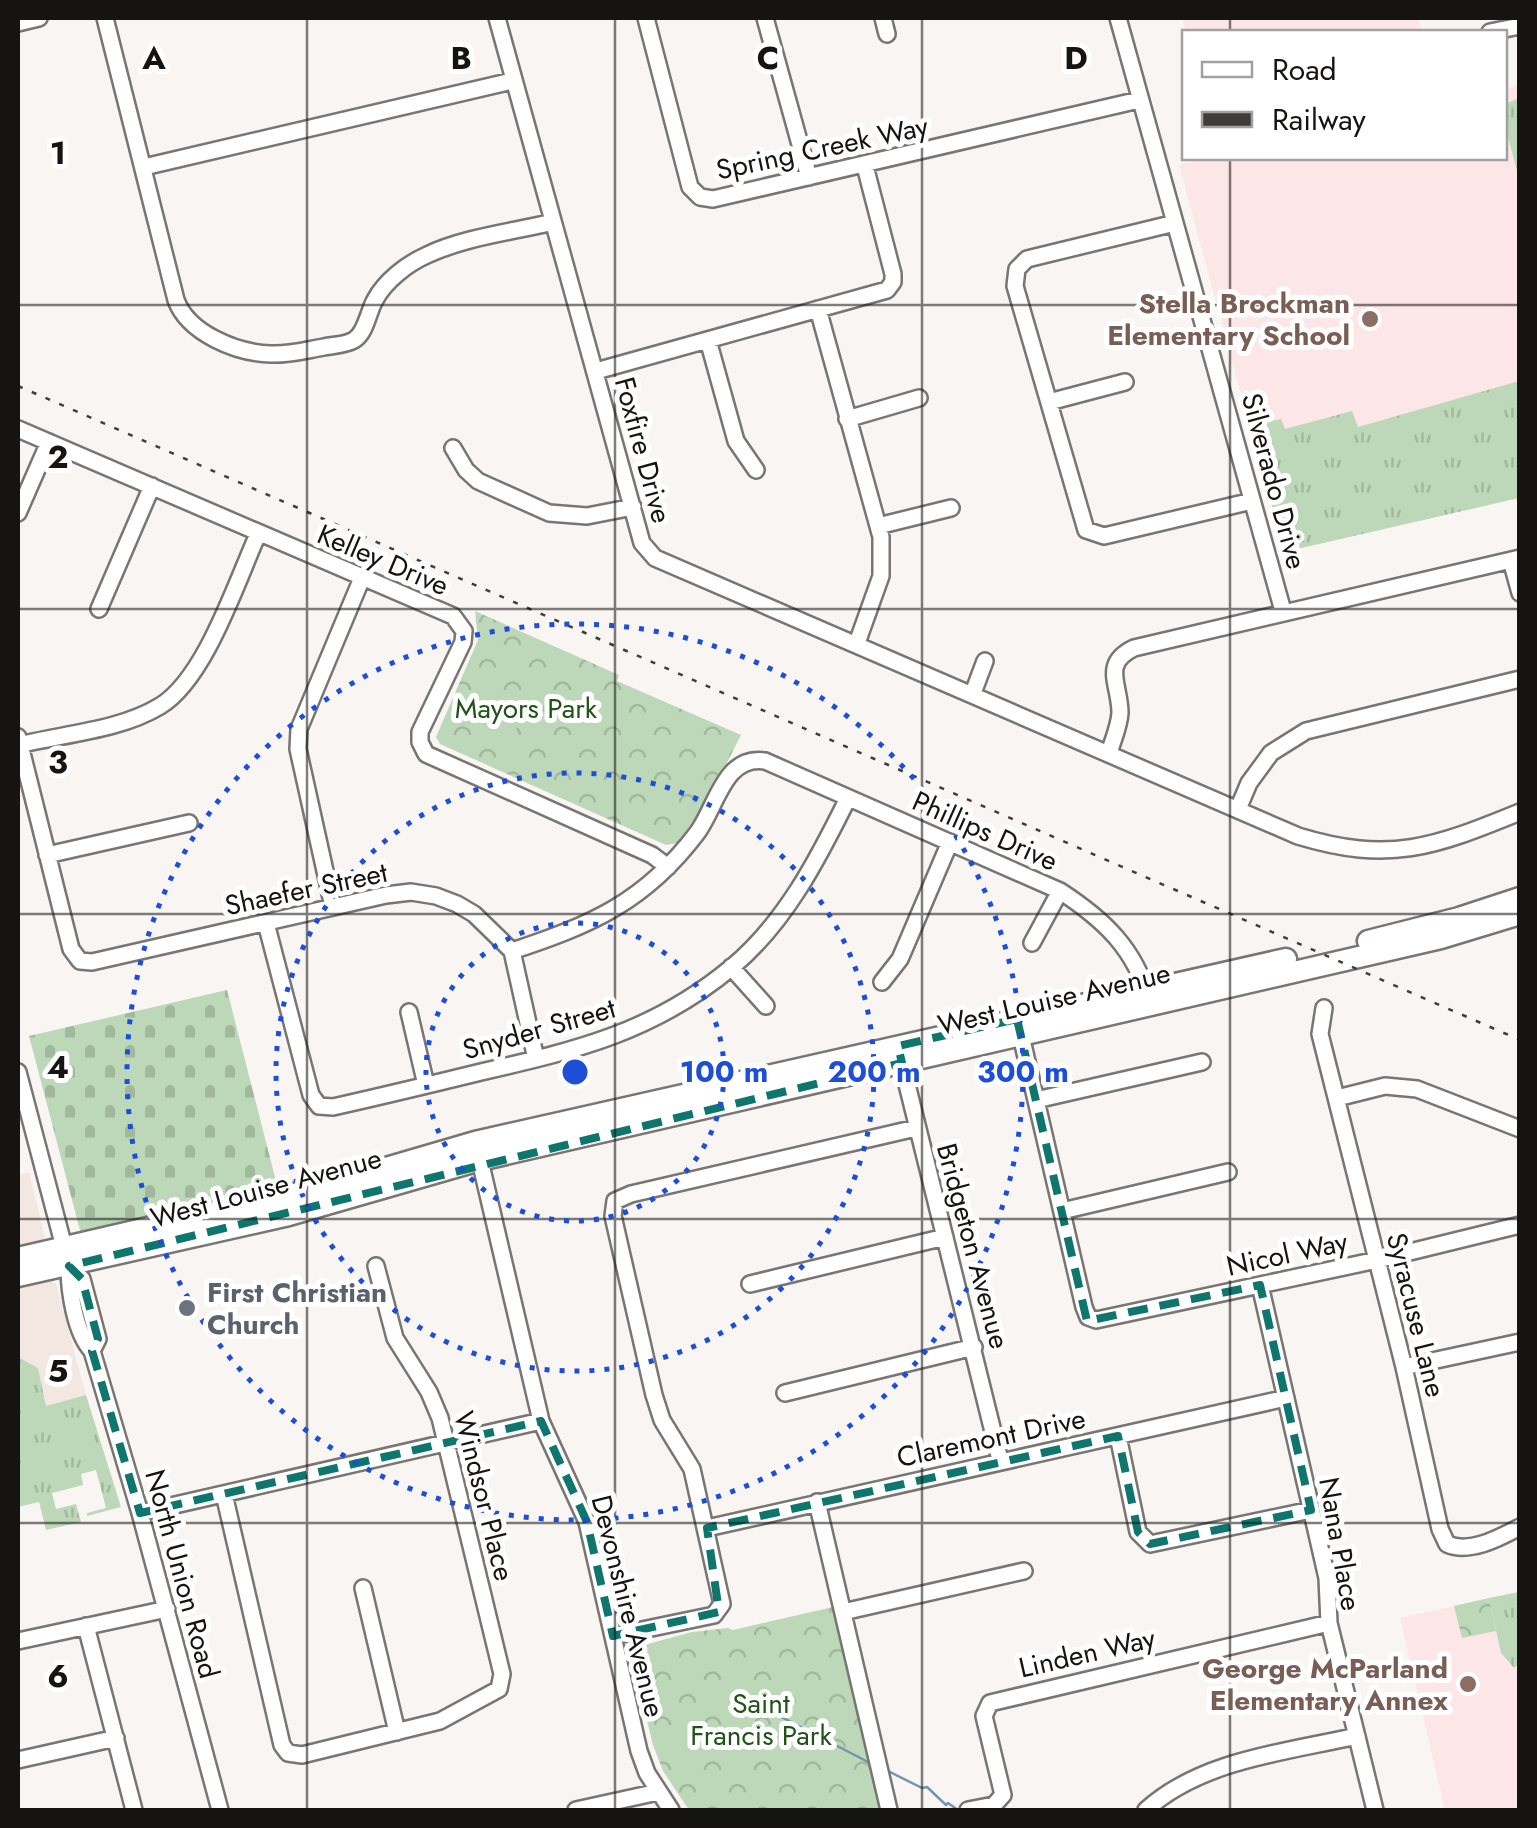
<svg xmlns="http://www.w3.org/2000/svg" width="1537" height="1828" font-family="Jost,sans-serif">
<defs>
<pattern id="grass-tufts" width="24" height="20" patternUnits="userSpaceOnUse" patternTransform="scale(2.5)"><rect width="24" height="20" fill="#bcd8b8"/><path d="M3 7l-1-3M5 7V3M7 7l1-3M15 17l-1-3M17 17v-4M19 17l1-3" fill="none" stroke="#a1b89d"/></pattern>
<pattern id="forest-crowns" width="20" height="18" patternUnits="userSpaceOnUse" patternTransform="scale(2.5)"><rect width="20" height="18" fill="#bcd8b8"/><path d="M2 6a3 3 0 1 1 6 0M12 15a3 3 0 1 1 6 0" fill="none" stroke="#a1b89d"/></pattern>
<pattern id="cemetery-stones" width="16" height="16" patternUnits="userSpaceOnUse" patternTransform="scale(2.5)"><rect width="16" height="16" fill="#bcd8b8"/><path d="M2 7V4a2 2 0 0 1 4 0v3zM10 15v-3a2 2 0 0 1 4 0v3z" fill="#a1b89d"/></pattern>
</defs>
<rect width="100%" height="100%" fill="#f9f5f3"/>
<path fill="#f2e8e1" d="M29,1172l16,66 -27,10v-73z
M49,1280l7,4 30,111 -40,11 -8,-38 -20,-11v-70z"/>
<path fill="#fce6e7" d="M1182,18h236l4,14h-236z
M1519,85v413l-235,54 -105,-387 32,-7h293l1,-69z
M1519,1592v218h-74l-45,-192z"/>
<path fill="url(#grass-tufts)" d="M1519,98h1l-1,80 -14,-52v-22z
M1519,381v117l-235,54 -33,-126 30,-7 4,10 67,-18 6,16z
M18,1357l20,11 8,38 40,-11 35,112 -34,9v-3l19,-5 -10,-38 -15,4 2,11 -31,8 4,16 20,-5 5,18 -35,8 -7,-28 -21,5z
M1519,1592v71l-5,5 -13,-15 -12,-55z"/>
<path fill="url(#forest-crowns)" d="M475,611l144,64 -2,6 124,54 -34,67 -30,41 -11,2 -226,-101 -4,-7 42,-97z
M1489,1598l7,33 -34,7 -8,-32z
M833,1607l47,203h-191l-26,-39 -10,-26 -22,-90 2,-7 59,-16 36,-4 5,2z"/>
<path fill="url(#cemetery-stones)" d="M227,990l51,199 -197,45 -52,-198z"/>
<path fill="#bcd8b8" d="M515,725l7,21 -17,6 -7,-21z
M683,1722l16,9 -15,27 -16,-9z"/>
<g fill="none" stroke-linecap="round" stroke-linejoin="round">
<path stroke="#7197ae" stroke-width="2.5" d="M743,1697l127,66
M886,1770l36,18 5,-1 19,18 2,-2 10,7"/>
<defs>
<path id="minor" d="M105,18l71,282c12,33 60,53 95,54 17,1 35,-4 53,-7 9,-2 22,-2 30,-7 12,-7 14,-28 21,-40 10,-19 32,-36 52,-45 38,-18 85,-23 126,-33
M497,18l145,525 13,15 643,278c92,28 136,11 222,-24
M646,18l44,169 10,10 13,2 426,-99
M765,18l44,159
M883,18l4,16
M1118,18l165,593
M18,23l21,-5
M1490,32l30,-6
M144,167l368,-86
M1175,223l-148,36 -10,10 -2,17 71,244 18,6 148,-35
M818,309l63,228v39l-24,67
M708,340l28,101 20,29
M596,371l291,-81 6,-8v-8l-28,-108
M1049,402l76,-20
M847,419l72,-21
M18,429l435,187 11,15 -1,11 -43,90v10l6,12 226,101 16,12
M453,448l13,22 12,11 71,32 38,3 46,-9
M18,513l31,-71
M878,526l73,-18
M1511,560l9,33
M99,609l53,-123
M973,693l12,-32
M18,737l53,212 9,12 12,1 294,-67 25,-3 25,4 21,8 17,10 38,37 24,108
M19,745c45,-11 102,-15 141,-39 45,-27 76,-123 98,-172
M1109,753c4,-13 10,-26 11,-40 0,-29 -19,-49 14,-65l386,-90
M1238,809l11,-26 22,-30 35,-22 214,-52
M47,855l142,-32
M333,907l-35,-158 1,-20 63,-151
M266,923l45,172 8,11 14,1c49,-11 99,-23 148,-35 96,-22 173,-40 251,-105 53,-44 86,-108 116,-169
M1032,943l28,-52
M512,951c79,-26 133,-49 185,-118 20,-27 27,-78 68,-72l295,130c43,28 76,58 89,110
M731,967l35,39
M882,982l18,-23 50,-117
M1324,1008l-4,26 84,333 36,162 7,15c23,10 52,-6 73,-17
M409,1012l17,73
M1019,1027l65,280 4,10 8,3 281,-60 143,-35
M900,1056l100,404
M18,1072l51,194c0,25 6,67 23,85l48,162 80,297
M1337,1098l48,-12 32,3 103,40
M1036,1100l166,-38
M478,1152l63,269 46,101 52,229 8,22 24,37
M1062,1211l166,-39
M69,1266l13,13 16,60 -6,12
M750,1284l195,-47
M1260,1285l67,293 2,45 46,187
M1404,1367l116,-25
M785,1393l189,-46
M1118,1436l20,96 12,12 161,-34
M224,1494l58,251 6,8 14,2 138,-34 59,-32 3,-15 -62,-256 -11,-26 -34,-54 -19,-72
M817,1502l72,308
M140,1513l401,-92
M707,1528l579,-130
M363,1588l34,144
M843,1612l181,-41
M86,1626l48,184
M613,1636l101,-21 8,-11 -30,-135 -30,-49 -8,-25 -41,-179 2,-15 16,-7 285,-66
M18,1641l149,-32
M18,1760l98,-22
M576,1810l82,-18
M968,1810l26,-5 9,-10 -19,-79 6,-13 339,-80
M1146,1810c55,-50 140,-58 211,-74"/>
<path id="major" d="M1368,941l91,-23 61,-20
M18,1258l289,-67 168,-49 811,-183
M18,1276l271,-61 191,-55 961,-222 79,-24"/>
</defs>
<use href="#minor" stroke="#787573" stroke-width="20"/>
<use href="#major" stroke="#787573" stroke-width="25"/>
<use href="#minor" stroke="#fff" stroke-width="15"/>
<use href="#major" stroke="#fff" stroke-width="20"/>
<path stroke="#3f3d3c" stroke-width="2.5" stroke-dasharray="5 10" stroke-linecap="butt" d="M18,386l1502,654"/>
</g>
<path fill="none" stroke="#0f766e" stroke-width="8" stroke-dasharray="20 12" stroke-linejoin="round" d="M1017,1019l70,302 173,-36 51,225 -161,34 -12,-12 -20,-96 -411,92 12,84 -106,24 -26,-114 -46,-101 -401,92 -48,-162 6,-12 -16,-60 -13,-13 833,-203 -4,-17z"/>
<path fill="none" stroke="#151413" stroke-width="2.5" stroke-opacity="0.55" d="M307,18v1792M615,18v1792M922,18v1792M1230,18v14M1230,158v1652M18,305h1502M18,609h1502M18,914h1502M18,1219h1502M18,1523h1502"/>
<g fill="none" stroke="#1d4ed8" stroke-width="5" stroke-dasharray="5 10">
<circle cx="575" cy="1072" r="149"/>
<circle cx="575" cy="1072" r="299"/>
<circle cx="575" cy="1072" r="448"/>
</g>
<g fill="#8d6e63" stroke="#fff" stroke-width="4">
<circle cx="1370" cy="319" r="10"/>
<circle cx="1468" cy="1684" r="10"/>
</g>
<circle fill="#6b7280" stroke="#fff" stroke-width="4" cx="187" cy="1308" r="10"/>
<g text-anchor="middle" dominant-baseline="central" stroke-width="10" stroke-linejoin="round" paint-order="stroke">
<g font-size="28" fill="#151413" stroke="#fff">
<text transform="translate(822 148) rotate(-12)">Spring Creek Way</text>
<text transform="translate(643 450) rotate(75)">Foxfire Drive</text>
<text transform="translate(1274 481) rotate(75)">Silverado Drive</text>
<text transform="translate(383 560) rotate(23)">Kelley Drive</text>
<text transform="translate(985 831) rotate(24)">Phillips Drive</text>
<text transform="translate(306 889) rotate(-12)">Shaefer Street</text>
<text transform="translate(1054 999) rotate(-13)">West Louise Avenue</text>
<text transform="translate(539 1029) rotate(-16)">Snyder Street</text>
<text transform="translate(266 1188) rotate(-15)">West Louise Avenue</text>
<text transform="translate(973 1246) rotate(75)">Bridgeton Avenue</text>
<text transform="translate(1287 1254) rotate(-12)">Nicol Way</text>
<text transform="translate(1416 1315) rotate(76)">Syracuse Lane</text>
<text transform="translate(991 1438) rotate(-12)">Claremont Drive</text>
<text transform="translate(484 1496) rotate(76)">Windsor Place</text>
<text transform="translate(1340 1544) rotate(80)">Nana Place</text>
<text transform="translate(182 1574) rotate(75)">North Union Road</text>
<text transform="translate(628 1606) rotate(76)">Devonshire Avenue</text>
<text transform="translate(1087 1653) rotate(-13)">Linden Way</text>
</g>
<g font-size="28" font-weight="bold" fill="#785e54" stroke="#fff" text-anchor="end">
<text x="1350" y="303">Stella Brockman<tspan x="1350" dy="32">Elementary School</tspan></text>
<text x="1448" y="1668">George McParland<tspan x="1448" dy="32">Elementary Annex</tspan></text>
</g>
<g font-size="28" fill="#215319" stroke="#fff">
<text x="526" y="708">Mayors Park</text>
<text x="761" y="1703">Saint<tspan x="761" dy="32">Francis Park</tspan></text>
</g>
<g font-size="28" font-weight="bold" fill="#5b616d" stroke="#fff" text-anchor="start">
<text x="207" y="1292">First Christian<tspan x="207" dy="32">Church</tspan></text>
</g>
</g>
<g font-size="32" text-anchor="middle" font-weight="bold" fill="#151413" stroke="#fff" stroke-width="10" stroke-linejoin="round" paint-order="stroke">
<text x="154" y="69">A</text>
<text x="461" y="69">B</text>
<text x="768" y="69">C</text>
<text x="1076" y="69">D</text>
<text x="58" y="164">1</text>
<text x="58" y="468">2</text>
<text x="58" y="773">3</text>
<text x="58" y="1078">4</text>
<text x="58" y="1382">5</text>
<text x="58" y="1687">6</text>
</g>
<circle cx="575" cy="1072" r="15" fill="#1d4ed8" stroke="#fff" stroke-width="5"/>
<g font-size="30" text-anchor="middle" font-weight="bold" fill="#1d4ed8" stroke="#fff" stroke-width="10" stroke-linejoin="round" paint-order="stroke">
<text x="724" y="1082">100 m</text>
<text x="874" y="1082">200 m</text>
<text x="1023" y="1082">300 m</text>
</g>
<rect width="1537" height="1828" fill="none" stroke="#151413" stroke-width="40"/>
<rect x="1182" y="30" width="325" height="130" fill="#ffffff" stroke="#a1a1a1" stroke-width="2.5"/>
<rect x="1202" y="62" width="50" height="15" fill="#ffffff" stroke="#a1a1a1" stroke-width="2.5"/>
<text x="1272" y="80" font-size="30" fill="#151413">Road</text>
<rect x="1202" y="112" width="50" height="15" fill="#3f3d3c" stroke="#a1a1a1" stroke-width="2.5"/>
<text x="1272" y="130" font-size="30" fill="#151413">Railway</text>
</svg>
